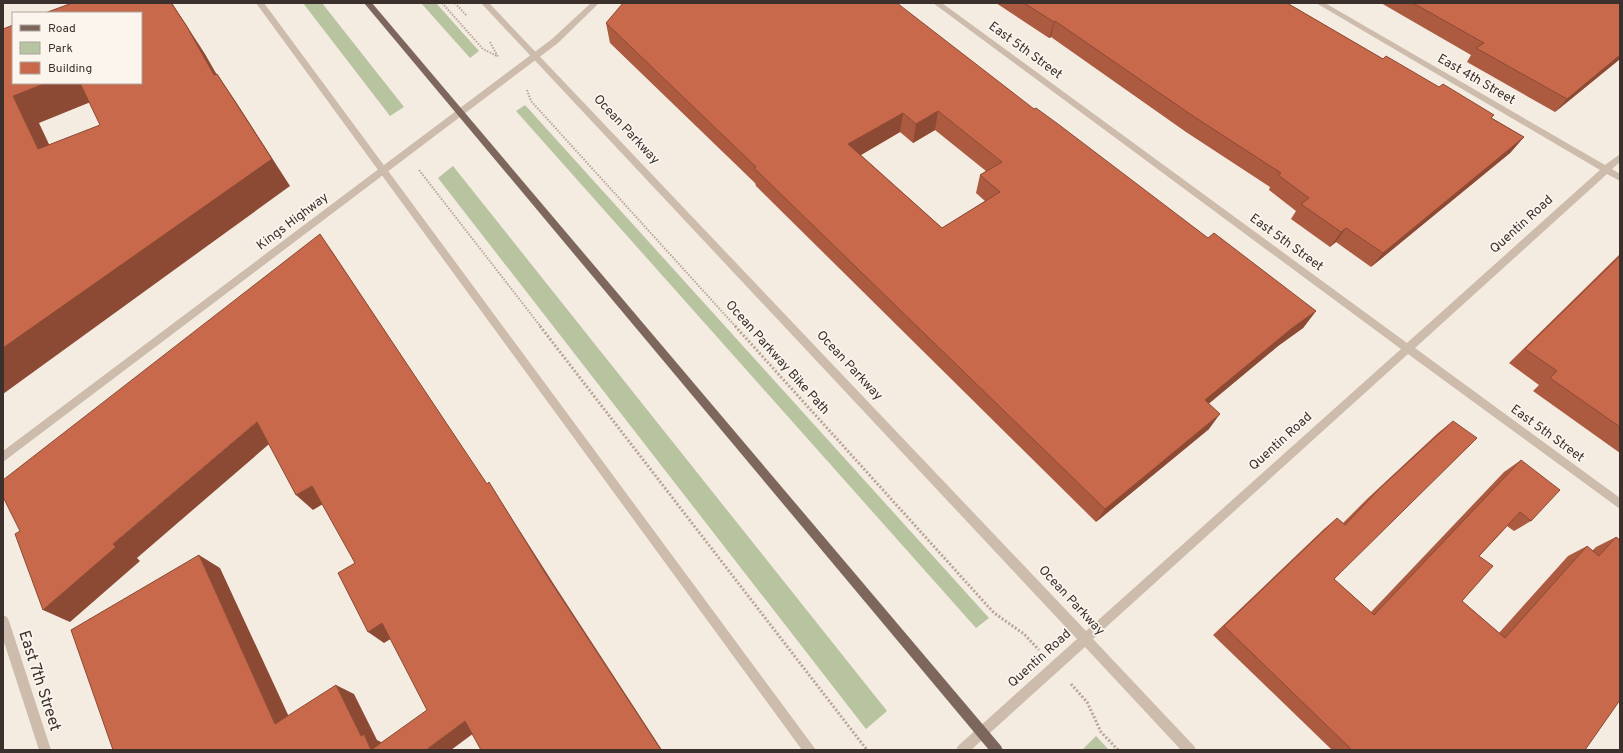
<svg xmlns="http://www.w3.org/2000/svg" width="1623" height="753" font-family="Overpass,sans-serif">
<rect width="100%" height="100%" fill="#f4ebe1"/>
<path fill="#b8c4a0" d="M303,3h19l82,104 -14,9z
M421,3h15l43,48 -9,7z
M525,105l464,513 -13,10 -460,-517z
M453,166l434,545 -21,18 -428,-551z
M1096,736l13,14h-25l-1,-1z"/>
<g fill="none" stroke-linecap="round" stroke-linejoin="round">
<path stroke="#b9a596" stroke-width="2" stroke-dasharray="1.5 1.5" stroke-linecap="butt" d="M442,3l41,46 14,7
M455,3l12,13
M490,42l8,15
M527,90l4,11 205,226
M419,170l122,157"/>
<path stroke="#b9a596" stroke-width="3" stroke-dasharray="2 2" stroke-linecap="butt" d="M540,326l327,424
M735,326l259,287 30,21 15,16
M1071,684l16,18 14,30 17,18"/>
<path fill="#cdbbac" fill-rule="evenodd" d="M256,3h8l552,747h-14z
M481,3h8l597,628 315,-282 -468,-346h9l465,340 193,-173 -284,-167h9l280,162 15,-11v8l-8,7 8,5v7l-13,-7 -192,174 205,150v11l-212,-155 -315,285 101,107 2,4h-15l-96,-103 -114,103h-15l2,-4 119,-107z
M3,615l4,2 2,4 42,129h-12l-36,-111z"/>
<path fill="#cdbbac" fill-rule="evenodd" d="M591,3h8l-41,40 -555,419v-11l549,-412z"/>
<path fill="#7d675c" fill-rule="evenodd" d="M364,3h8l629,743 2,4h-14z"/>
</g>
<path fill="#ac5a40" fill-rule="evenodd" d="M996,3h291l96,56 109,59 32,19 -14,16 -139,114 -35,-25 -6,5 -39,-28 5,-8 -27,-21 1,-3 -84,-55 -135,-95 -2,1z
M1381,3h239v56l-65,53 -88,-50 4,-7z
M606,23l428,86 174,129 108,73 -13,17 -25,18 -70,58 1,25 -113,93 -340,-336 -1,-3 -145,-140zM935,130l51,41 -6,4 -4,18 9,8 -43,27 -81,-73 39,-23 13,11z
M1620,254v199l-87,-62 6,-6 -30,-22z
M1453,421l-119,158 37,33 133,-140 17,-12 10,61 -17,10 -7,-5 -28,30 -17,45 37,32 69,-77 19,-10 5,5 4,-4 20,-10 -31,213h-253l-119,-115 111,-106 13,-11 6,5 24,-24 71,-66z"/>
<path fill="#8c4a34" d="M171,3h1l33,51 28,49 -19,-28z
M1055,21l-4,16 -2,1 5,-16z
M1620,55v4l-65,53 12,-13z
M217,74l19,28 54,84 -287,208v-46z
M46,83h39l13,16 -59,24 25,53 -26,-27 -25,-53z
M938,111l-3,19 -22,13 3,-19z
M903,113l-3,19 -53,31 1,-19z
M1524,137l-14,16 -139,114 12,-14z
M1346,228l-10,14 -6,5 11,-15z
M320,234l14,20 163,245 -10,-15z
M1316,311l-13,17 -25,18 -84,70 11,-16 86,-71z
M1220,414l-11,15 -113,93 9,-13z
M257,422l18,17 -138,119 3,3 -70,61 -27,-12 70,-66z
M489,482l10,16 56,88 107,164h-1l-116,-177z
M312,486l16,15 -15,9 -17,-15z
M199,555l21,13 76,164 -21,-8z
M382,623l15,12 -13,8 -16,-11z
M336,685l18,9 23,46 4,2 4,8h-14l-10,-14z
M465,721l13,9 -27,20h-25z"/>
<path fill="#c8694b" stroke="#8c4a34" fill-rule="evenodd" d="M72,3h99l15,22 28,50 3,-1 55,85 -269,189v-319l10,-4v58h33l-33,13 25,53 62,-24 -20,-42h61v-70h-96z
M623,3h274l137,106 2,-1 22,16 150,114 6,-5 102,78 -25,18 -86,71 15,14 -115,95 -351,-341 2,-1 -150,-144zM938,111l64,51 -22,13 20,17 -58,36 -94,-84 55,-31 13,11z
M1024,3h263l96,56 3,-3 53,31 4,-3 51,31 -3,3 33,19 -141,116 -37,-25 -5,4 -40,-28 8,-6 -31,-23 3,-2 -88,-57 -138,-95 -1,1z
M1413,3h207v52l-53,44 -91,-51 8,-5z
M320,234l167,250 2,-2 56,91 116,177h-180l-16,-29 -39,29h-55l56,-40 -45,-87 -14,9 -30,-59 17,-10 -43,-77 -16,9 -39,-73 -144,122 3,3 -73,63 -28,-76 5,-3 -17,-34v-17z
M1620,256v171l-70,-49 7,-7 -32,-22z
M1453,421l24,17 -143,141 40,36 147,-155 39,30 -29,31 -11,-9 -41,44 14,10 -31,35 43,37 82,-92 12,10 17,-19 4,3v160l-35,50h-233l-128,-124 113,-108 8,7 35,-37z
M199,555l76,169 61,-39 25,51 3,-2 7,16h-258l-42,-120z"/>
<g text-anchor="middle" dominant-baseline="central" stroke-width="3.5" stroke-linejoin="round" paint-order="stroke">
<g font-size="13" fill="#3b302b" stroke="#fbf5ee">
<text transform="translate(1025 51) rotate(36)">East 5th Street</text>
<text transform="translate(1476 80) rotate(30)">East 4th Street</text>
<text transform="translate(626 130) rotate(47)">Ocean Parkway</text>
<text transform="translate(293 222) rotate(-37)">Kings Highway</text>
<text transform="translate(1522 225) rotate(-42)">Quentin Road</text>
<text transform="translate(1286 243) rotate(36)">East 5th Street</text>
<text transform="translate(777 358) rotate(48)">Ocean Parkway Bike Path</text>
<text transform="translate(849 366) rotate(47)">Ocean Parkway</text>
<text transform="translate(1547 434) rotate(36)">East 5th Street</text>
<text transform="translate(1281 442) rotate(-42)">Quentin Road</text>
<text transform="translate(1071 601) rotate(47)">Ocean Parkway</text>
<text transform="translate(1040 659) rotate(-42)">Quentin Road</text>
</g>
<g font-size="16" fill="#3b302b" stroke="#fbf5ee">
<text transform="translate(39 681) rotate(72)">East 7th Street</text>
</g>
</g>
<rect width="1623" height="753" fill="none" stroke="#3b302b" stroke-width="8"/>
<rect x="12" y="12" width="130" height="72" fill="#fbf5ee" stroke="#aea6a0"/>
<rect x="20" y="25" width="20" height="6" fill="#7d675c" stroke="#aea6a0"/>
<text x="48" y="32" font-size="12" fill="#3b302b">Road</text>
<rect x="20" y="42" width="20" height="12" fill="#b8c4a0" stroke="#aea6a0"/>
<text x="48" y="52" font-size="12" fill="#3b302b">Park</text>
<rect x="20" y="62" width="20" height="12" fill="#c8694b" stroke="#aea6a0"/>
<text x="48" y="72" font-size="12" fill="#3b302b">Building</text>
</svg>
